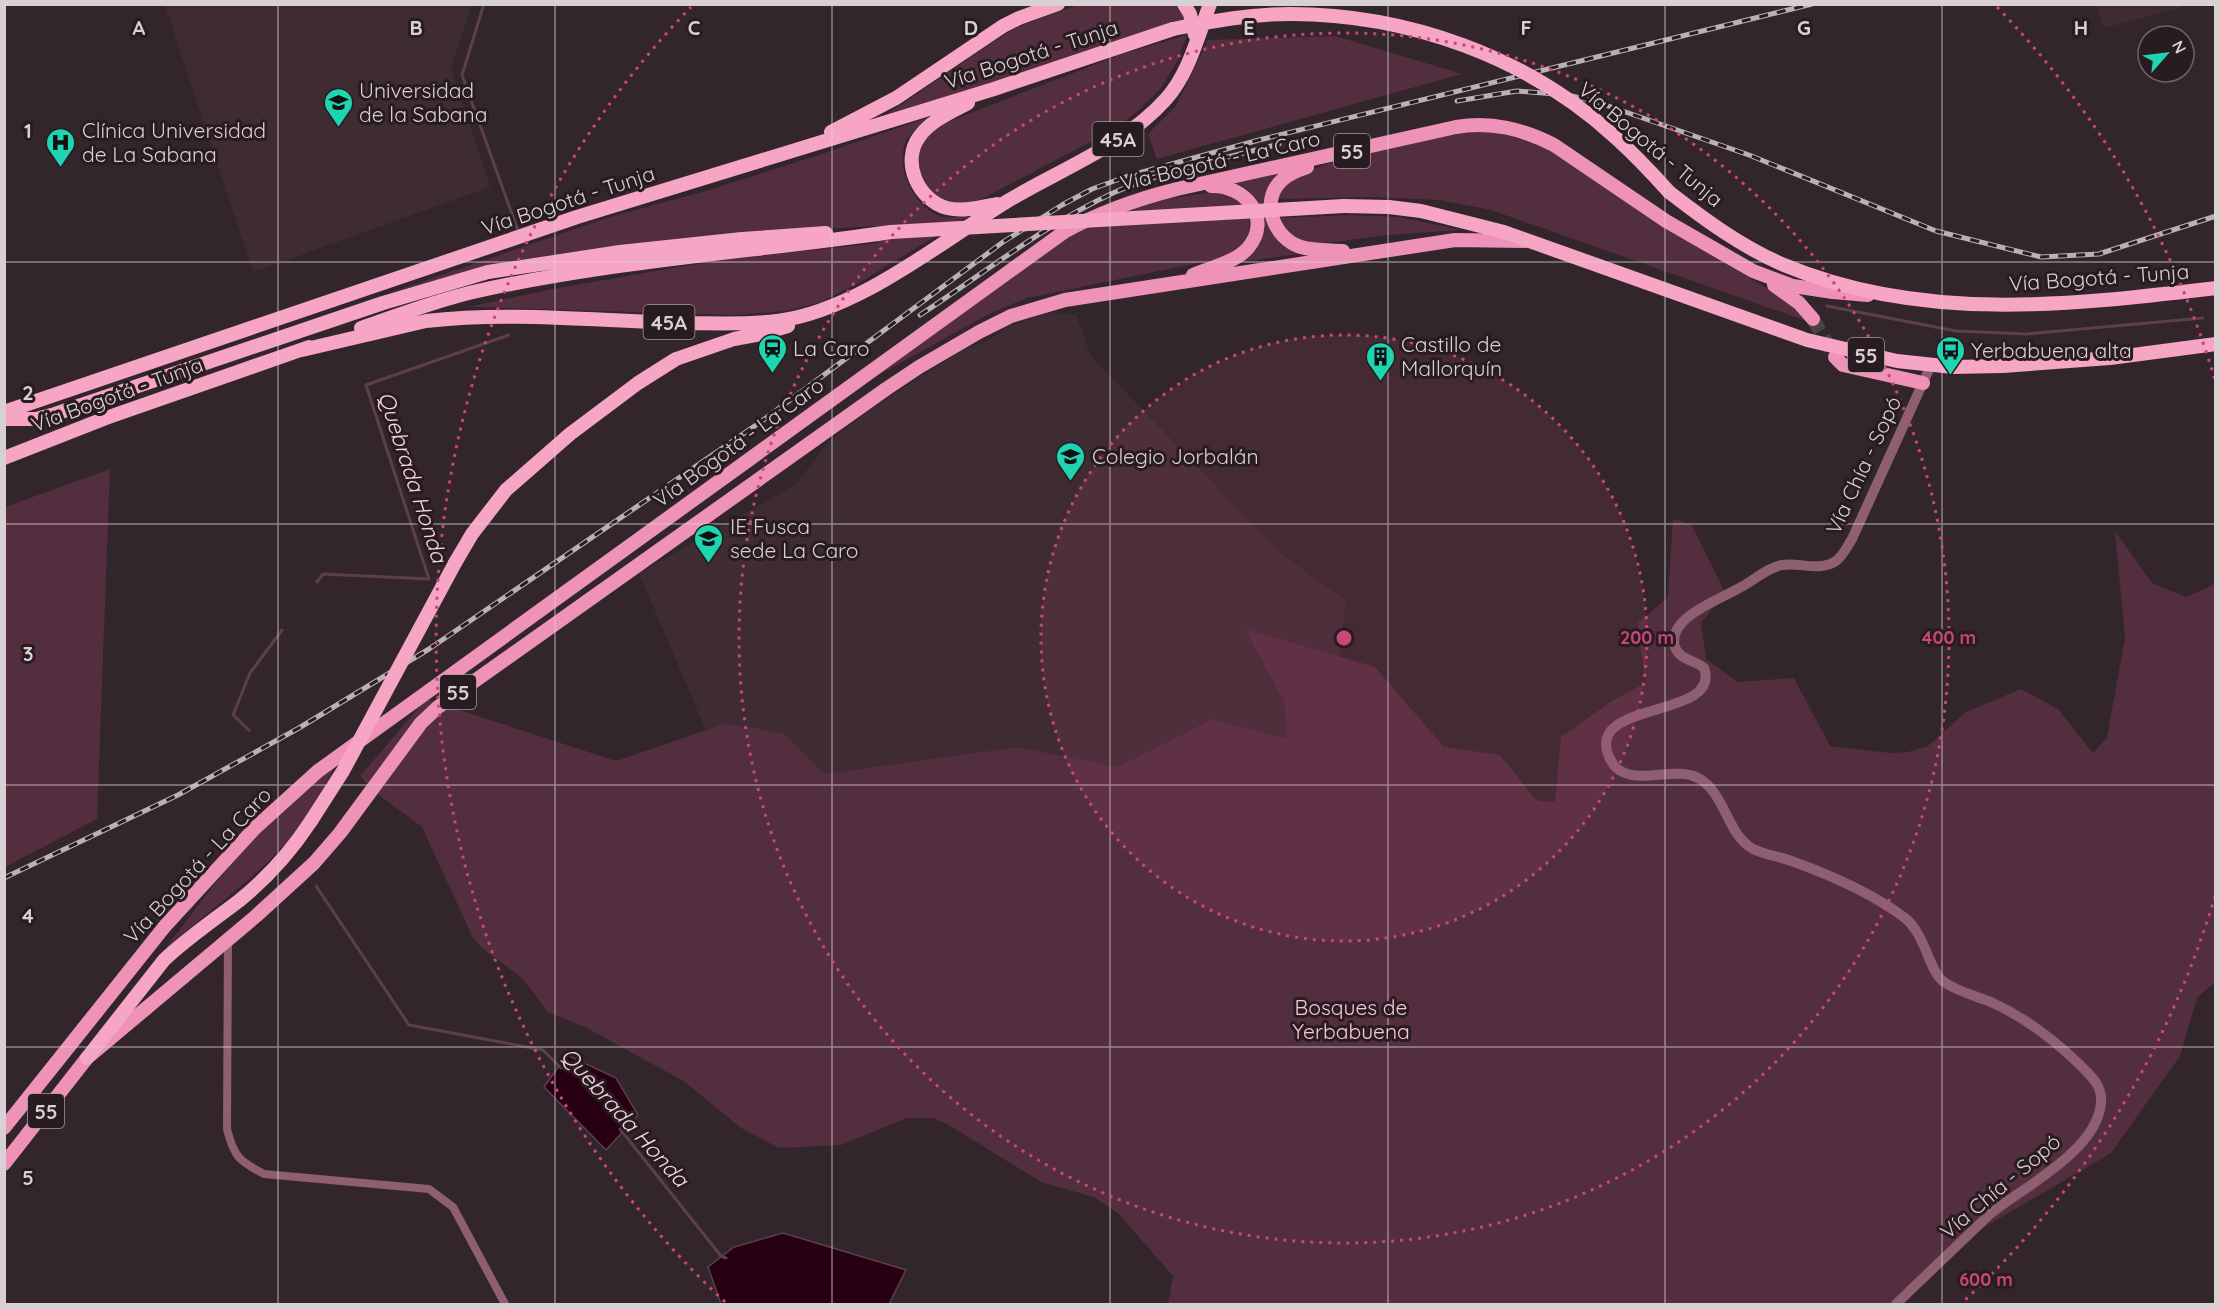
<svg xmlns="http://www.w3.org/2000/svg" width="2220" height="1309" font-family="Quicksand,sans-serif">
<rect width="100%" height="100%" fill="#32262a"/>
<path fill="#3f2c33" d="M165,5h306l-20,64 39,118 -237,85z
M2097,5v-1l83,1v3l-76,20z
M1048,313l28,1 14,41 192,200 64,45 -7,57 -93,-27 38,72 4,37 -76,-20 -94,48 -101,-20 -193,27 -41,-41 -38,-7 -21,-2 -18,7 -67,-158 156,-88 34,-44 42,-32 91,-59 24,-8 24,-16z"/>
<path fill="#532e3e" d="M1081,4l96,1 10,15 -313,103 131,-89 17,-9z
M1187,35l-10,27 -16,26 -23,23 -23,18 -139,73c-10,2 -18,2 -27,-1 -27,-8 -39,-41 -23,-64 3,-5 9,-9 14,-12l182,-71z
M1335,36l127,38 -305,85 -9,-25 28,-28 32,-66z
M935,115c-11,8 -26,16 -30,29 -10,26 11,67 39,73 8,2 19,-2 28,-3l-110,67 -41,21 -34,9 -52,4 -267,-8 85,-18 160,-28 165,-18 -1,-17 -142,8 -85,11 -85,8 -85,15 -94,26 224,-77 99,-27 116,-37z
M1491,131l51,14 134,88 113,69 23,21 -321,-113 -52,-10 -68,-3 -93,2c2,-6 4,-11 9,-15 38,-30 155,-50 204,-53z
M1281,171l-12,16c3,34 -2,58 37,66l-71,10c8,-4 14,-7 20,-14 13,-16 8,-49 -10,-61 -4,-3 -9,-4 -14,-6z
M1213,192h13l21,14c7,32 -1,41 -29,53l-191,39 -38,16 -116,64 200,-144 40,-21 47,-13z
M1349,215l50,2 62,13 -72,5 -72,9 -21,-4 -12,-9 -6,-13z
M110,469l-13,350 -92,48v-360z
M1673,519l19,6 33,68 -24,30 5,36 32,23 56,-4 36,68 60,7 18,-1 20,-6 38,-34 55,-23 37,20 35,44 14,-15 18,-101 -10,-106 37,52 34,14 29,-13v398l-18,16 -17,58 -69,97 -166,97 -51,54h-726l5,-28 -54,-62 -25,-17 -53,-15 -94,-58 -14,-6h-26l-66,27 -62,3 -38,-20 -56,-46 -98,-54 -39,-16 -26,-34 -40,-30 -9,-10 -51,-111 -47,-35 -15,-16 66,-77 190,62 108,-37 21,2 38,7 41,41 193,-27 101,20 94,-48 75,20 -3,-37 -39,-73 130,38 69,80 56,8 36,45 19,3 6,-66 51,-36 33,-18 -7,-60 30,-26z
M337,763c-17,33 -36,65 -62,92 -34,34 -74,62 -110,94l48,-63 53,-61z"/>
<path fill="#280013" stroke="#5d3e4d" stroke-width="1.5" d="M567,1055l49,23 22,37 -32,35 -62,-63z
M783,1233l123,37 -17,34h-168l-13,-37 26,-20z"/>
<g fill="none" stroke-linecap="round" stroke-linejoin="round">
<path stroke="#5d3e4d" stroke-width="3" d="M484,4l-22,71 55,153
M1827,306l129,25 70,3 177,-16
M317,582l6,-8 106,5 -63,-194 143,-50
M249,730l-16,-15 17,-42 32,-43
M316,886l93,139 134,25 18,18
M620,1129l101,127 5,2"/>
<path stroke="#4b4043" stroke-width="14" stroke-dasharray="14 7" stroke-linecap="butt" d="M1813,319l19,33"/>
<path stroke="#8d5f71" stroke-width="8" d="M228,938l-1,191c7,28 12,32 37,45l165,15 24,18 52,97"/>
<path stroke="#8d5f71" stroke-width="10" d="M1896,1304l93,-89c34,-28 108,-64 112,-112 2,-18 -12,-29 -23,-40 -26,-25 -52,-45 -85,-60 -16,-7 -35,-11 -49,-21 -15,-10 -18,-47 -39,-64 -33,-25 -72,-42 -111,-56 -12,-5 -29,-7 -41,-13 -27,-15 -27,-56 -55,-71 -26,-14 -72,14 -88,-19 -29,-60 113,-39 94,-91 -8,-8 -25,-8 -29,-21 -9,-30 47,-48 66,-60 14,-7 25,-19 41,-22 18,-3 37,7 54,-4 7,-5 11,-14 16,-22l79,-174"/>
<path stroke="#ef92b8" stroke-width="14" d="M1307,167c-9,3 -18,6 -25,13 -23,21 -8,59 19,67 13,4 28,3 42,4
M1193,275c17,-7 43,-13 55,-27 25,-30 -3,-63 -37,-62
M1774,285l25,18 14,16
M1835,357l8,8 80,18
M4,1128l161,-202 90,-98 63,-57 746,-539c36,-20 73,-33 113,-43l279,-62c36,-6 66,2 98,18l112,76 87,50 40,15 40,6 35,3
M4,1164l83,-106 169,-142 58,-53 26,-30 81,-110 17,-16 448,-318 33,-22 60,-35 32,-16 54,-16 390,-60 70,1"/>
<path stroke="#f6a5c5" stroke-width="14" d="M1184,4l6,10 5,21
M968,103c-17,9 -38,18 -49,34 -18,25 -1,63 28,71 16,4 35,-1 50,-4
M831,132l65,-34 107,-72 16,-8 39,-14
M1669,192c36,28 73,55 115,73 139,58 287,40 432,23
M1344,206l45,1 32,4 83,21 303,108 90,21 56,6 50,-1 107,-8 106,-14
M361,328c37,-13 74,-27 112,-36 138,-31 279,-40 418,-60
M302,350l124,-29c84,-10 171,0 255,2 32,0 64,2 96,-2 80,-10 161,-77 229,-119 54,-33 117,-55 160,-103 23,-26 32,-63 44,-95
M4,412l573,-195 417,-128 179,-60
M4,419h32l19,-5 328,-111 105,-31 132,-20 122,-13 84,-6
M4,458l102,-40 203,-71
M455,563l17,-29 34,-44 64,-56 68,-51 38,-24 58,-20 27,-5 27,-8
M87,1058l77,-98c23,-22 50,-40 76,-60 27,-22 52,-50 71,-79"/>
<defs>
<path id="rail" d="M1457,101l60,-10 50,4 27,6 155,54 187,76 105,26 58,-3 117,-38
M920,315c63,-41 124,-90 193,-122 48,-22 114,-35 166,-49
M4,878l174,-83 121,-67 130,-79 330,-226 244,-181 59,-37 30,-16 36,-13 131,-36 553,-136"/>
</defs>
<use href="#rail" stroke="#b9b1b4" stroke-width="5"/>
<use href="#rail" stroke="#281c21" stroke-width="3" stroke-dasharray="9" stroke-linecap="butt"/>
<path stroke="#f6a5c5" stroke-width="14" d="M1173,29c39,-8 78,-15 117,-15 118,0 238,43 325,123 19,17 37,36 54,55
M891,232l453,-26
M311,821l32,-50 112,-208"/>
</g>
<path fill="none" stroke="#d8d0d3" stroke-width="1.5" stroke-opacity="0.55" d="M278,4v1300M555,4v1300M832,4v1300M1110,4v1300M1388,4v1300M1665,4v1300M1942,4v1300M4,262h2212M4,524h2212M4,785h2212M4,1047h2212"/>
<circle cx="1344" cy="638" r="303" fill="#c84679" fill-opacity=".12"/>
<g fill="none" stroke="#c84679" stroke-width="3" stroke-dasharray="3 6">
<circle cx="1344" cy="638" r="303"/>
<circle cx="1344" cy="638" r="605"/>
<path d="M2215 896A908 908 0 0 1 1963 1302M725 1302A908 908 0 0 1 691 7M1997 7A908 908 0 0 1 2215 380"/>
</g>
<defs>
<symbol id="university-pin" viewBox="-11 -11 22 30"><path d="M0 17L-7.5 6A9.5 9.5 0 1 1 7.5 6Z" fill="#1dd5b1" stroke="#281c21"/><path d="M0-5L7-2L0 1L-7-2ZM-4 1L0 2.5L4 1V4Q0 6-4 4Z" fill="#111"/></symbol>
<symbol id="hospital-pin" viewBox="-11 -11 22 30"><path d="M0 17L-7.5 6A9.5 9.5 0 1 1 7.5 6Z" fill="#1dd5b1" stroke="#281c21"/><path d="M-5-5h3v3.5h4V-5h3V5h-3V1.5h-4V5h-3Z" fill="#111"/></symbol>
<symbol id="station-pin" viewBox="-11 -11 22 30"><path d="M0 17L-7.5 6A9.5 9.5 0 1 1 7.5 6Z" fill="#1dd5b1" stroke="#281c21"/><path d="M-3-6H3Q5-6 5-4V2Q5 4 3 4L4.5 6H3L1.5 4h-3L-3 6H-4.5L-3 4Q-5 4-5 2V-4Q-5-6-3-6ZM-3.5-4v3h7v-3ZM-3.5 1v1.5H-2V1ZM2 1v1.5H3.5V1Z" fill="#111"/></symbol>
<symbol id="bus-pin" viewBox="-11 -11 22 30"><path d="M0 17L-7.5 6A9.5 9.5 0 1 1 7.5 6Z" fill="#1dd5b1" stroke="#281c21"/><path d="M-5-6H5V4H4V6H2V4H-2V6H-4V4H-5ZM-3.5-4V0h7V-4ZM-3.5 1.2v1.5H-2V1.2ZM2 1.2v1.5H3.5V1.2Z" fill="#111"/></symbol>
<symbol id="building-pin" viewBox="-11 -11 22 30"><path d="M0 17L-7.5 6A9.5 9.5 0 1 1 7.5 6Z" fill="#1dd5b1" stroke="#281c21"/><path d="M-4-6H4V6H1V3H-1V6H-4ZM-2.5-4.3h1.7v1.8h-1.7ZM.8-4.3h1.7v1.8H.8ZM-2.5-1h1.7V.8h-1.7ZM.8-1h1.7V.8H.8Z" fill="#111"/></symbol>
<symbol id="school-pin" viewBox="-11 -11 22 30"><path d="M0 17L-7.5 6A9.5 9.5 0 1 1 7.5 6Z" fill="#1dd5b1" stroke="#281c21"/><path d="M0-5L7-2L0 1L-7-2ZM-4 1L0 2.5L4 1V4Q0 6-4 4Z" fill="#111"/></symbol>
</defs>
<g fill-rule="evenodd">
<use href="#university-pin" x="322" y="86" width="33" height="45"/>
<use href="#hospital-pin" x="44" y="126" width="33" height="45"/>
<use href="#station-pin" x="756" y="332" width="33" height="45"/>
<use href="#bus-pin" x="1934" y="334" width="33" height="45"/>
<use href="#building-pin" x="1364" y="340" width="33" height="45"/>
<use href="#school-pin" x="1054" y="440" width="33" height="45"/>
<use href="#school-pin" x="692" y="522" width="33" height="45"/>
</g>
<g text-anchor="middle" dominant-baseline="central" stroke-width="6" stroke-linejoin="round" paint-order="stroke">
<g fill="#281c21" stroke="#a39a9e" stroke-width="1.5">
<rect x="1092.5" y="122" width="51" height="34" rx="4.5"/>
<rect x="1334" y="134" width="36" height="34" rx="4.5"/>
<rect x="643.5" y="305" width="51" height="34" rx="4.5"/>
<rect x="1848" y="338" width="36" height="34" rx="4.5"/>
<rect x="440" y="675" width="36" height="34" rx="4.5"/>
<rect x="28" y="1094" width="36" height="34" rx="4.5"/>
</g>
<g font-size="20" font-weight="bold" fill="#d8d0d3">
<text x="1118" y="139">45A</text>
<text x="1352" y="151">55</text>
<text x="669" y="322">45A</text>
<text x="1866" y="355">55</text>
<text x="458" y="692">55</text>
<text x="46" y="1111">55</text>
</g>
<g font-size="21" fill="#d8d0d3" stroke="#281c21">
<text transform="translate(1031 54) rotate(-18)">Vía Bogotá - Tunja</text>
<text transform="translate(1651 144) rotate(40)">Vía Bogotá - Tunja</text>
<text transform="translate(1220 160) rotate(-13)">Vía Bogotá - La Caro</text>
<text transform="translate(568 200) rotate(-18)">Vía Bogotá - Tunja</text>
<text transform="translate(2099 277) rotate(-4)">Vía Bogotá - Tunja</text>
<text transform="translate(117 394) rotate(-20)">Vía Bogotá - Tunja</text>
<text transform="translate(738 442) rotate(-36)">Vía Bogotá - La Caro</text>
<text transform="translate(1863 465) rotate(-65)">Vía Chía - Sopó</text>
<text transform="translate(197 865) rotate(-47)">Vía Bogotá - La Caro</text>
<text transform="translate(2000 1186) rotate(-40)">Vía Chía - Sopó</text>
</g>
<g font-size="21" fill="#d8d0d3" stroke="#281c21" text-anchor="start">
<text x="359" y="90">Universidad<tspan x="359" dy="24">de la Sabana</tspan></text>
<text x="82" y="130">Clínica Universidad<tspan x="82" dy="24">de La Sabana</tspan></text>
<text x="1401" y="344">Castillo de<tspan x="1401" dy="24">Mallorquín</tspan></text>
<text x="793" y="348">La Caro</text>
<text x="1971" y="350">Yerbabuena alta</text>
<text x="1092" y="456">Colegio Jorbalán</text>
<text x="730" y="526">IE Fusca<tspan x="730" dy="24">sede La Caro</tspan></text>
</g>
<g font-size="21" fill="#fbc4d9" stroke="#281c21">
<text x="1351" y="1007">Bosques de<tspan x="1351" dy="24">Yerbabuena</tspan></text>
</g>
<g font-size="22" font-style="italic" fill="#f9d4e2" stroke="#281c21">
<text transform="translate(413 477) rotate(72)">Quebrada Honda</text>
<text transform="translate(625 1117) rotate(48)">Quebrada Honda</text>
</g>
</g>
<g font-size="20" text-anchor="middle" font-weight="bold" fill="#d8d0d3" stroke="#281c21" stroke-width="6" stroke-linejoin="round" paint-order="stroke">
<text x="139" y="35">A</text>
<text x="416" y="35">B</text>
<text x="694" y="35">C</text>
<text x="971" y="35">D</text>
<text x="1249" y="35">E</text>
<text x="1526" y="35">F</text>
<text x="1804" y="35">G</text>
<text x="2081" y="35">H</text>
<text x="28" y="138">1</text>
<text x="28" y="400">2</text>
<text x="28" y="661">3</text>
<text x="28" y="923">4</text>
<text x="28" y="1185">5</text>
</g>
<circle cx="1344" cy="638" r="9" fill="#c84679" stroke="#281c21" stroke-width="3"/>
<g font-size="18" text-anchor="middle" font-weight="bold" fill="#c84679" stroke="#281c21" stroke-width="6" stroke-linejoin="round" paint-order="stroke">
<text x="1647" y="644">200 m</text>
<text x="1949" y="644">400 m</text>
<text x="1986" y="1286">600 m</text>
</g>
<rect width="2220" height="1309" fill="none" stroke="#d8d0d3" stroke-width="12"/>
<g transform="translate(2166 54) rotate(62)"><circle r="28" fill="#281c21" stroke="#6e6468" stroke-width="1.5"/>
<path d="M0-4.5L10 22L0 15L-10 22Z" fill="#1dd5b1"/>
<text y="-9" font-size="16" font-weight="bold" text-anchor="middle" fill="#d8d0d3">N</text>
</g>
</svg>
